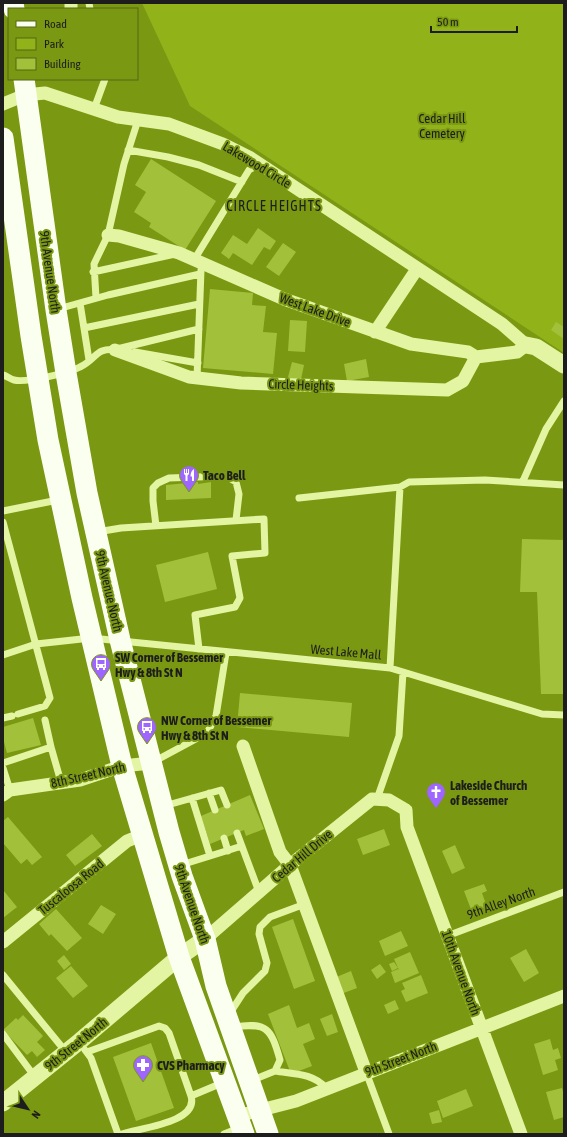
<svg xmlns="http://www.w3.org/2000/svg" width="567" height="1137" font-family="'Asap Condensed',sans-serif">
<rect width="100%" height="100%" fill="#7a9811"/>
<path fill="#92b219" d="M142,3h422v350l-374,-247z"/>
<path fill="#a3c03a" d="M151,159l65,42 -31,49 -36,-23 2,-4 -17,-11 12,-20 -11,-7z
M258,228l18,13 -6,9 -6,-3 -12,18 -19,-12 -4,6 -8,-6 12,-18 14,9z
M283,243l13,9 -17,24 -13,-9z
M210,289l43,4 -1,12 14,1 -3,26 14,1 -4,41 -70,-6z
M290,320l17,1 -2,31 -17,-1z
M556,322l8,5v12l-13,-9z
M366,359l3,18 -22,4 -3,-17z
M292,362l12,3 -4,19 -13,-3z
M198,482v2l13,-2v16l-45,2v-15z
M522,539l42,1v154h-23l-4,-102h-17z
M208,552l9,37 -52,13 -9,-37z
M240,693l112,10 -3,34 -112,-10z
M33,718l8,27 -34,8 -4,-15v-11z
M250,795l14,34 -18,7 -2,-6 -34,14 -9,-28z
M8,817l34,40 -10,8 -5,-6 -6,5 -18,-21v-22z
M384,829l6,16 -27,10 -6,-16z
M92,834l10,12 -27,20 -9,-11z
M455,845l10,23 -13,6 -10,-23z
M484,884l3,7 -5,2 5,14 -15,5 -8,-21z
M3,890l14,17 -14,11z
M101,905l15,9 -13,20 -15,-10z
M56,909l26,29 -15,13 -16,-17 -2,2 -10,-12z
M293,919l22,62 -21,8 -22,-62z
M401,931l7,15 -23,10 -6,-15z
M526,949l13,24 -15,9 -14,-24z
M410,952l9,21 -24,10 -4,-11 7,-3 1,1 -5,-11z
M64,955l7,9 -7,6 -7,-9z
M394,962l4,6 -6,3 -3,-7z
M380,964l6,8 -9,7 -6,-9z
M71,966l17,20 -15,12 -17,-20z
M351,971l6,17 -16,6 -7,-16z
M421,975l7,18 -22,9 -5,-11 4,-2 -3,-6z
M395,1000l4,9 -11,5 -4,-9z
M289,1005l8,23 12,-5 6,16 -12,5 9,22 -21,8 -23,-60z
M332,1014l6,18 -11,4 -7,-17z
M23,1015l20,21 -6,6 8,8 -8,7 -5,-6 -5,4 -24,-25 13,-12 2,2z
M550,1039l3,11 5,-2 3,10 -6,2 3,10 -15,5 -9,-31z
M151,1043l23,65 -38,13 -23,-64z
M562,1088l2,7v22l-10,3 -8,-28z
M466,1089l7,17 -30,12 -6,-17z
M439,1110l3,12 -10,2 -3,-11z"/>
<g fill="none" stroke-linecap="round" stroke-linejoin="round">
<path stroke="#e3f4a2" stroke-width="7" d="M89,3l1,6
M94,109l11,-30
M128,150l40,7 31,8 43,17
M194,260l55,-90 10,-6
M93,272l82,-18
M96,298l-2,-34 14,-29 16,-71 14,-44
M80,303l9,57
M58,309l50,-14 92,-21
M84,328l115,-24
M117,349l82,-20
M135,352l63,11
M3,375c4,1 7,4 11,5 12,3 55,-7 66,-13 17,-8 15,-20 37,-17
M197,378l4,-108
M523,481l23,-52 18,-28
M299,498l101,-11 9,-5 76,-2 79,5
M3,511l55,-11
M3,522l47,176 -5,8 -27,8
M156,526l-3,-25v-13l5,-5 11,-5 57,-2 10,6 3,12 -3,26
M97,532l24,-4 143,-9 1,34 -33,3 8,42 -5,9 -40,8 4,34
M3,655l33,-11 55,-6 299,30 152,46 22,1
M390,668l10,-181
M3,718l9,-2
M45,720l6,27
M153,762l54,-29 9,-17 10,-63
M3,763l48,-16 10,35
M3,768l7,22
M209,793l6,17
M192,798l18,58
M377,799l22,-63 4,-64
M164,806l57,-16 6,15
M237,833l22,59
M224,838l4,13
M181,865l61,-19
M447,936l117,-44
M3,975l63,77
M230,1013l13,-20 22,-22 2,-8 -8,-29 1,-7 10,-10 35,-13
M233,1027c34,-5 38,1 47,33l-5,11 -25,10
M3,1034l32,43
M85,1050l6,8 27,76
M87,1052l72,-26 6,2 4,5 22,63c8,27 -52,32 -69,38
M275,1071c19,3 38,2 51,17
M366,1072l23,62
M191,1096l31,-13
M224,1134l15,-6"/>
<path stroke="#e3f4a2" stroke-width="13" d="M71,3v6
M3,104l22,-9 20,-2 73,24 51,7 54,20 26,13 253,167 24,21 -9,7 -41,5 -8,-5 -57,-8 -127,-45 -105,-46 -60,-17 -11,-1
M375,332l42,-63
M115,350l74,27 52,6 206,7 16,-9 13,-24
M243,746l37,106 10,13 76,207
M3,795l7,-5 70,-10 42,-14 29,-3
M205,939l85,-74 82,-66 17,1 17,10 1,17 114,307
M3,942l124,-101 15,-6
M237,1116l59,-15 268,-105"/>
<path stroke="#e3f4a2" stroke-width="17" d="M526,345l10,2 28,18
M3,1103l77,-62 99,-84 26,-18"/>
<path stroke="#fbffef" stroke-width="21" d="M13,3l1,6
M24,79l32,231 10,63 21,120 33,147 49,192 13,44 23,63 11,47 52,148
M3,138l28,198 17,104 34,158 40,168 57,191 65,177"/>
</g>
<defs>
<symbol id="restaurant-pin" viewBox="-11 -11 22 30"><path d="M0 17L-7.5 6A9.5 9.5 0 1 1 7.5 6Z" fill="#9e65ff" stroke="#7a9811"/><path d="M-5-6h1v4h1v-4h1v4h1v-4h1v5L-1.5 .5V6h-2V.5L-5-1ZM5-6V6H3V1.5H1.5Q1.5-4 5-6Z" fill="#fff"/></symbol>
<symbol id="bus-pin" viewBox="-11 -11 22 30"><path d="M0 17L-7.5 6A9.5 9.5 0 1 1 7.5 6Z" fill="#9e65ff" stroke="#7a9811"/><path d="M-5-6H5V4H4V6H2V4H-2V6H-4V4H-5ZM-3.5-4V0h7V-4ZM-3.5 1.2v1.5H-2V1.2ZM2 1.2v1.5H3.5V1.2Z" fill="#fff"/></symbol>
<symbol id="church-pin" viewBox="-11 -11 22 30"><path d="M0 17L-7.5 6A9.5 9.5 0 1 1 7.5 6Z" fill="#9e65ff" stroke="#7a9811"/><path d="M-1.2-6h2.4v3.5h3.3v2.4h-3.3V6h-2.4V-.1h-3.3v-2.4h3.3Z" fill="#fff"/></symbol>
<symbol id="pharmacy-pin" viewBox="-11 -11 22 30"><path d="M0 17L-7.5 6A9.5 9.5 0 1 1 7.5 6Z" fill="#9e65ff" stroke="#7a9811"/><path d="M-2-6h4v4h4v4h-4v4h-4v-4h-4v-4h4Z" fill="#fff"/></symbol>
</defs>
<g fill-rule="evenodd">
<use href="#restaurant-pin" x="178" y="464" width="22" height="30"/>
<use href="#bus-pin" x="90" y="653" width="22" height="30"/>
<use href="#bus-pin" x="136" y="716" width="22" height="30"/>
<use href="#church-pin" x="425" y="781" width="22" height="30"/>
<use href="#pharmacy-pin" x="132" y="1054" width="22" height="30"/>
</g>
<g text-anchor="middle" dominant-baseline="central" stroke-width="4" stroke-linejoin="round" paint-order="stroke">
<g font-size="13" fill="#1c1d1a" stroke="#7a9811">
<text x="442" y="118">Cedar Hill<tspan x="442" dy="15">Cemetery</tspan></text>
</g>
<g font-size="13" fill="#1d1d1d" stroke="#7a9811">
<text transform="translate(257 165) rotate(31)">Lakewood Circle</text>
<text transform="translate(50 272) rotate(82)">9th Avenue North</text>
<text transform="translate(315 310) rotate(20)">West Lake Drive</text>
<text transform="translate(301 385) rotate(2)">Circle Heights</text>
<text transform="translate(109 591) rotate(77)">9th Avenue North</text>
<text transform="translate(346 652) rotate(5)">West Lake Mall</text>
<text transform="translate(88 775) rotate(-13)">8th Street North</text>
<text transform="translate(302 856) rotate(-40)">Cedar Hill Drive</text>
<text transform="translate(71 887) rotate(-39)">Tuscaloosa Road</text>
<text transform="translate(501 903) rotate(-20)">9th Alley North</text>
<text transform="translate(192 904) rotate(71)">9th Avenue North</text>
<text transform="translate(461 973) rotate(70)">10th Avenue North</text>
<text transform="translate(76 1044) rotate(-39)">9th Street North</text>
<text transform="translate(401 1059) rotate(-21)">9th Street North</text>
</g>
<g font-size="13" font-weight="bold" fill="#1d1d1d" stroke="#7a9811" text-anchor="start">
<text x="203" y="475">Taco Bell</text>
<text x="115" y="657">SW Corner of Bessemer<tspan x="115" dy="15">Hwy &amp; 8th St N</tspan></text>
<text x="161" y="720">NW Corner of Bessemer<tspan x="161" dy="15">Hwy &amp; 8th St N</tspan></text>
<text x="450" y="785">Lakeside Church<tspan x="450" dy="15">of Bessemer</tspan></text>
<text x="157" y="1065">CVS Pharmacy</text>
</g>
<g font-size="14" letter-spacing="1" fill="#1d1d1d" stroke="#7a9811">
<text x="274" y="206">CIRCLE HEIGHTS</text>
</g>
</g>
<rect width="567" height="1137" fill="none" stroke="#1d1d1d" stroke-width="8"/>
<rect x="8" y="8" width="130" height="72" fill="#7a9811" stroke="#556716"/>
<rect x="16" y="21" width="20" height="6" fill="#fbffef" stroke="#556716"/>
<text x="44" y="28" font-size="12" fill="#1d1d1d">Road</text>
<rect x="16" y="38" width="20" height="12" fill="#92b219" stroke="#556716"/>
<text x="44" y="48" font-size="12" fill="#1d1d1d">Park</text>
<rect x="16" y="58" width="20" height="12" fill="#a3c03a" stroke="#556716"/>
<text x="44" y="68" font-size="12" fill="#1d1d1d">Building</text>
<g transform="translate(28 1109) rotate(125)" stroke="#7a9811" stroke-width="3" paint-order="stroke">
<path d="M0-3L7 15L0 10L-7 15Z" fill="#1d1d1d"/>
<text y="-6" font-size="11" font-weight="bold" text-anchor="middle" fill="#1d1d1d">N</text>
</g>
<path d="M431 26v6h86v-6" fill="none" stroke="#1d1d1d" stroke-width="2"/>
<text x="437" y="26" font-size="12" fill="#1d1d1d" stroke="#7a9811" stroke-width="3" paint-order="stroke">50 m</text>
</svg>
